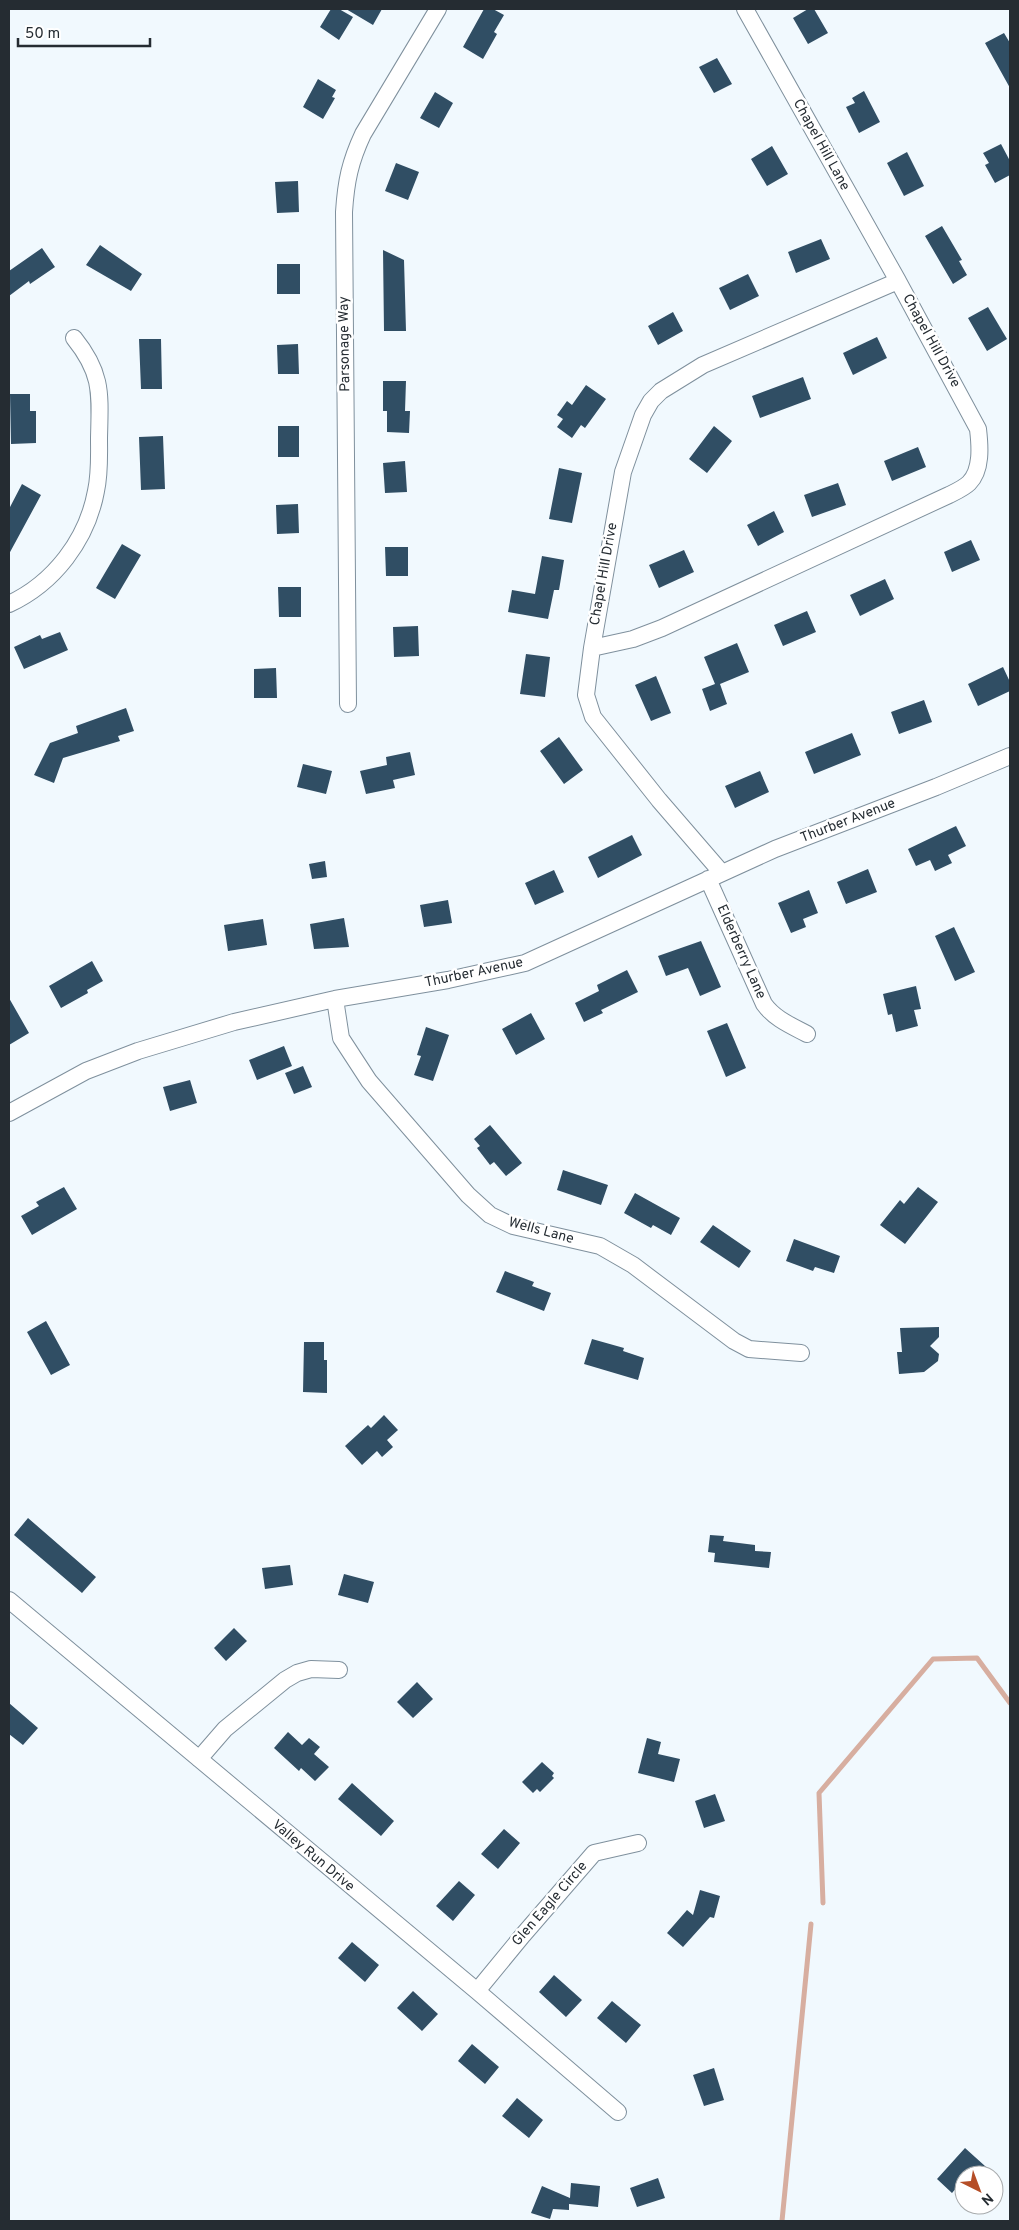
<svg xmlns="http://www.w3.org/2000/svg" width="1019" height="2230" font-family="Overpass,sans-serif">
<rect width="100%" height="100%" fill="#f1f9fe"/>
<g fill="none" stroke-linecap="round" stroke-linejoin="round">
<path stroke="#d7aea0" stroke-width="5" d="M823,1903l-4,-110 114,-134 44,-1 33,45
M782,2221l29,-297"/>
</g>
<path fill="#304e64" d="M331,9h8l14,8 -14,23 -19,-13z
M346,9h36l-9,16z
M484,9h9l11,6 -10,17 3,2 -14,25 -20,-12z
M808,9h6l14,24 -20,11 -15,-26z
M1004,33l6,10v45l-25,-45z
M717,58l15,26 -18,9 -15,-26z
M318,79l18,11 -4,7 3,1 -12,21 -20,-12z
M864,91l16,31 -21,11 -13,-26 9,-4 -3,-5z
M435,92l18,11 -14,25 -19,-10z
M1001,144l9,17v14l-15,8 -10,-18 4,-2 -6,-10z
M772,146l16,28 -21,12 -16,-27z
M907,152l17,34 -20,10 -17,-33z
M396,163l23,9 -11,28 -23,-9z
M298,181l1,31 -22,1 -2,-31z
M942,226l20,34 -3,1 8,14 -14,9 -28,-48z
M821,239l9,20 -34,14 -8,-21z
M100,245l42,29 -11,17 -45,-26z
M42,248l13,19 -25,17 -1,-3 -20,15v-25z
M383,250l21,10 2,71h-22z
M277,264h23v30h-23z
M748,274l11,22 -29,14 -11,-22z
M988,307l19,32 -20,12 -19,-33z
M673,312l10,19 -25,14 -10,-19z
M877,337l10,21 -34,17 -10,-22z
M139,339h22l1,50h-21z
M298,344l1,30h-21l-1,-29z
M803,377l8,22 -51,19 -8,-22z
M383,381h23l-1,30h5l-1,22 -22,-1v-21h-4z
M586,385l20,14 -21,29 -4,-3 -9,13 -15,-11 6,-8 -6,-4 10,-14 5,4z
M10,394h20v17h6v32l-25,1z
M278,426h21v31h-21z
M714,426l18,15 -25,32 -18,-14z
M163,436l2,53 -24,1 -2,-53z
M918,447l8,20 -34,14 -8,-20z
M405,461l2,31 -22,1 -2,-30z
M559,468l23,5 -10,50 -23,-4z
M838,483l8,22 -34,12 -8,-22z
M22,484l19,11 -32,59v-45z
M298,504l1,29 -22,1 -1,-29z
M774,511l10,21 -26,14 -11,-21z
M971,540l9,20 -28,12 -8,-20z
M122,544l19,11 -26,44 -19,-11z
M385,547h23v29h-22z
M684,550l10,22 -35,16 -10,-23z
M542,556l22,4 -5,30h-5l-6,29 -40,-7 4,-22 23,4z
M885,579l9,20 -34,17 -10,-21z
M278,587h23v30h-22z
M807,611l9,21 -33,14 -9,-21z
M418,626l1,30 -25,1 -1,-30z
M60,632l8,18 -44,19 -10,-22 26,-12 2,4z
M737,643l12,29 -29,12 7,20 -17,7 -8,-22 13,-5 -11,-27z
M526,654l24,3 -5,40 -25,-3z
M1003,667l7,15v9l-32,15 -10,-22z
M276,668l1,30h-23v-29z
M656,676l15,37 -20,8 -16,-36z
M924,700l8,22 -33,12 -8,-22z
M126,708l8,23 -16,5 2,5 -57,17 -9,25 -20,-8 16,-32 28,-10 -2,-7z
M852,733l9,22 -47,19 -9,-22z
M559,737l24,33 -19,14 -24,-33z
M410,752l5,23 -22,5 2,8 -29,6 -6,-23 27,-6 -1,-8z
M303,764l29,7 -6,23 -29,-7z
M760,771l9,21 -34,16 -10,-22z
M956,826l10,20 -18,9 4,8 -17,8 -5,-11 -14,6 -8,-17z
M632,835l10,20 -44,23 -10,-21z
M325,861l2,16 -15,2 -3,-15z
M868,869l9,23 -31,12 -9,-22z
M554,870l10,22 -29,13 -10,-22z
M809,890l9,23 -15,6 3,8 -15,6 -13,-30z
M448,900l4,23 -28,4 -4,-22z
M344,918l5,29 -35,2 -4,-25z
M263,919l4,26 -39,6 -4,-26z
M954,927l21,45 -20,9 -20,-45z
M701,941l20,46 -21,9 -12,-28 -22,8 -8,-20z
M92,961l11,20 -16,9 1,3 -27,15 -12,-22z
M627,970l11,22 -37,18 2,3 -19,9 -9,-19 24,-12 -2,-6z
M916,986l5,23 -7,1 4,16 -22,6 -4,-18 -4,1 -5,-21z
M9,998l20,35 -20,12z
M531,1013l14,26 -29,16 -14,-26z
M727,1023l19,45 -20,9 -19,-46z
M426,1027l23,8 -16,46 -19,-6 7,-19 -4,-1z
M284,1046l8,20 -35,14 -8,-20z
M303,1066l9,21 -18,7 -9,-21z
M190,1080l7,23 -27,8 -7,-24z
M490,1125l32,38 -16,13 -12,-14 -4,3 -13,-17 3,-2 -6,-7z
M563,1170l45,15 -7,20 -44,-15z
M64,1187l13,22 -45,26 -11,-19 18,-10 -3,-4z
M918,1187l20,15 -33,42 -25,-19 20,-25 4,4z
M635,1193l45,25 -9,17 -18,-10 -2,3 -27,-15z
M713,1225l38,26 -12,17 -39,-26z
M794,1239l46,17 -6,17 -19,-6 -2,4 -27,-10z
M505,1271l29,11 -2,4 19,7 -7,18 -48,-19z
M46,1321l24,44 -19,10 -24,-43z
M939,1327v10l-9,9 9,8 -1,7 -14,11 -25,2 -2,-22h5l-2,-24z
M592,1339l32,9 -1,3 21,7 -6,22 -54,-16z
M304,1342h20v18h3v33l-24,-1z
M384,1415l14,15 -11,10 6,7 -11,10 -5,-6 -15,14 -17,-19 23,-21 3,3z
M28,1518l68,59 -14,16 -68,-58z
M710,1535l14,1 -1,5 32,4v6l16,1 -2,16 -55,-6 1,-9 -7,-1z
M290,1565l3,20 -28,4 -3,-21z
M344,1574l30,8 -6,21 -30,-8z
M234,1628l13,13 -21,20 -12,-13z
M417,1682l16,17 -20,19 -16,-16z
M9,1703l29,25 -15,17 -14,-11z
M288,1732l14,13 7,-7 11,9 -6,7 15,13 -14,14 -14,-13 -2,3 -25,-23z
M647,1738l14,4 -3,12 22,5 -6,23 -36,-9z
M542,1762l12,11 -2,3 2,2 -14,14 -3,-3 -4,4 -11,-11z
M352,1783l42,38 -13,15 -43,-37z
M715,1794l10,27 -21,7 -9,-27z
M504,1829l16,14 -22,26 -17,-15z
M459,1881l16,14 -22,26 -17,-15z
M700,1890l20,6 -6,22 -4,-1 -27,30 -16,-14 20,-23 6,5z
M352,1942l27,23 -14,17 -27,-24z
M554,1975l28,25 -16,17 -27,-25z
M413,1991l25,23 -16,17 -25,-23z
M612,2001l29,24 -15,18 -29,-25z
M472,2044l27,23 -14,17 -27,-23z
M714,2068l10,32 -20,6 -11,-31z
M517,2098l26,22 -14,18 -27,-22z
M965,2148l30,27h-31v4l-12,14 -15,-14z
M658,2178l7,20 -28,9 -7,-19z
M571,2183l29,3 -2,21 -29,-3v6l-16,-1 -3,10 -19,-6 11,-27 28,12z"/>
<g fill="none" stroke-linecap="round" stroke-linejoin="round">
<defs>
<path id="street" d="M745,9l153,272
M9,604c45,-21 78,-64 87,-113 4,-18 3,-36 3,-53 1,-44 4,-64 -25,-100
M592,648l31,-176 20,-57 8,-14 10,-10 42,-26 195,-84 80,148c2,17 4,41 -9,54 -5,5 -14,9 -20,12l-287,133 -29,11 -41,9 -6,47 7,22 66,83 63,73
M348,704l-4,-492c2,-31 6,-50 19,-78l75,-125
M708,879l56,125c11,15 26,21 43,30
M335,999l6,39 28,43 99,114 22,20 23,11 87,20 33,19 101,76 15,8 52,4
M9,1113l77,-42 52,-20 96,-29 101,-23 113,-19 77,-17 250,-114 161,-62 74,-31
M9,1600l468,391 141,121
M199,1759l26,-30 60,-49 12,-7 14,-4 28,1
M477,1991l46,-56 71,-82 44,-10"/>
</defs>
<use href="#street" stroke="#7f909d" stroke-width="18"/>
<use href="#street" stroke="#fff" stroke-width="16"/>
</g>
<g text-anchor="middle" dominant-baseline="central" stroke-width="5" stroke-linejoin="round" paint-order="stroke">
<g font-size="14" fill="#252c32" stroke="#fff">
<text transform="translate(821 145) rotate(61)">Chapel Hill Lane</text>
<text transform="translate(931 341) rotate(61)">Chapel Hill Drive</text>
<text transform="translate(345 344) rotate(-91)">Parsonage Way</text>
<text transform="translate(604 574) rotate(-80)">Chapel Hill Drive</text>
<text transform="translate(848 821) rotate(-21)">Thurber Avenue</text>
<text transform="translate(741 952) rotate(66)">Elderberry Lane</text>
<text transform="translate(474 973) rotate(-12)">Thurber Avenue</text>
<text transform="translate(541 1231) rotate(15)">Wells Lane</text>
<text transform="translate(313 1856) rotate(40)">Valley Run Drive</text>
<text transform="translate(550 1904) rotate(-49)">Glen Eagle Circle</text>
</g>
</g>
<rect width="1019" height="2230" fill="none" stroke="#252c32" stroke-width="20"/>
<g transform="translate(979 2190) rotate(138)"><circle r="24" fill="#ffffff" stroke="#a8abad"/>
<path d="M0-4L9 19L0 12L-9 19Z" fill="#b54e27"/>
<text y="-8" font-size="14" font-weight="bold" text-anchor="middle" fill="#252c32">N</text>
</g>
<path d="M18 38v8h132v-8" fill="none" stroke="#252c32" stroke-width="2.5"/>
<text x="25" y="38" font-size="15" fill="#252c32" stroke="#ffffff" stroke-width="4" paint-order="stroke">50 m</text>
</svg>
